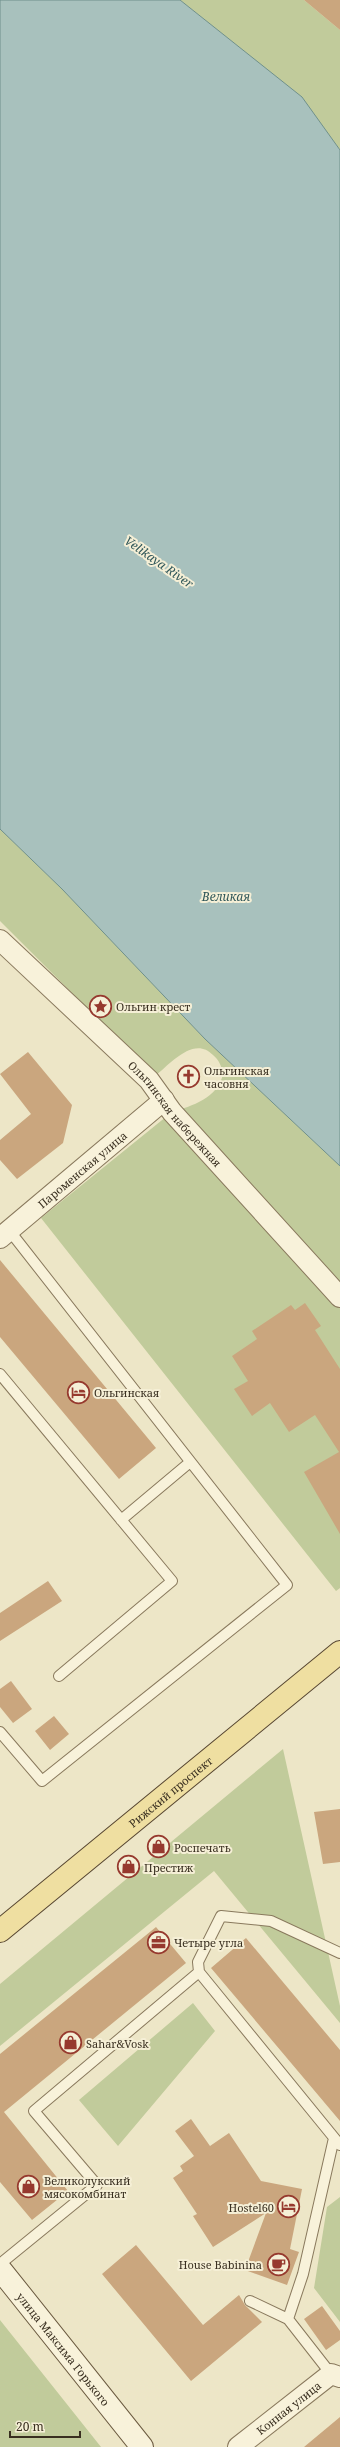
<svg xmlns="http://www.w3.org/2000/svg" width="340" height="2447" font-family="'Noto Serif',serif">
<rect width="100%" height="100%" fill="#ede6c7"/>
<path fill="#c1cb9b" d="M180,0h124l36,30v120l-39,-53z
M0,829l62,60 143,150 135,127v422l-4,3 -295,-373 131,-106c20,-6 46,-14 51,-38 -1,-7 -4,-14 -10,-19 -19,-20 -43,9 -58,21l-155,-155z
M283,1749l57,257v17l-126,-152 -214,175v-62z
M193,2003l22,28 -97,115 -39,-46z
M340,2197v125l-26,-34 13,-81z
M0,2320l101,127h-101z"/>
<path fill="#a8c1bd" stroke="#6f908b" d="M0,0h180l122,97 38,53v1016l-135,-127 -143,-150 -62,-60z"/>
<path fill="#caa67e" d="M304,0h36v30z
M28,1052l44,53 -9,38 -46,36 -17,-19v-20l31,-26 -31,-40z
M0,1260l156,188 -37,31 -119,-142z
M305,1303l16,23 -6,4 25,39v165l-36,-62 35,-20 -24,-37 -26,17 -19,-29 -18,13 -18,-27 14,-8 -16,-25 25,-17 -5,-8 39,-26 4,5z
M48,1581l14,20 -62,40v-28z
M11,1681l21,28 -19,14 -13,-16v-18z
M54,1716l15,18 -19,16 -15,-19z
M340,1809v53l-17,2 -9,-52z
M156,1927l30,36 -182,149 64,79 -36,29 -32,-38v-128z
M246,1938l94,112v71l-129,-153z
M191,2119l19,27 19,-13 32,48 41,8 -12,60 9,3 -12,33 -42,-15 21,-57 -53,34 -20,-31 4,-2 -24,-36 10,-7 -3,-5 14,-10 -19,-25z
M136,2245l67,80 36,-30 6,10 17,17 -71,59 -89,-107z
M322,2306l18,25v9l-14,10 -22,-31z
M340,2417v30h-36z"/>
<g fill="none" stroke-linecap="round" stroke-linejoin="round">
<defs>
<path id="lane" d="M0,1374l172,207 -113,95
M121,1520l68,-57
M0,1732l42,49 245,-196 -278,-355
M199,1972l-1,-10 23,-46 50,5 69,32
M0,2264l97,-79 -63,-74 165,-139 141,173
M250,2301l38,18
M331,2374l-43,-55 15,-45 31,-136"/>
<g id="street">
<path id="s1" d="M0,940l149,140 23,32 168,185"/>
<path id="s2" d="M0,1238l164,-138"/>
<path id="s3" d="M238,2447l93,-73 9,3"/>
</g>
<g id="secondary">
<path id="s4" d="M0,2269l142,178"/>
</g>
<g id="primary">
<path id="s5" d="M0,1931l340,-279"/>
</g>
</defs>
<use href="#lane" stroke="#89795d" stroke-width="12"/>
<use href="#street" stroke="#89795d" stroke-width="22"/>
<use href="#secondary" stroke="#6b5a40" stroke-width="24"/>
<use href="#primary" stroke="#574631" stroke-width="24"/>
<use href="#lane" stroke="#f8f2da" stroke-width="10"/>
<use href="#street" stroke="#f8f2da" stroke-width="20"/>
<use href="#secondary" stroke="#f8f2da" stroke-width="22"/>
<use href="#primary" stroke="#efdfa1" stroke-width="22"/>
</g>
<defs>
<symbol id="sight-ring" viewBox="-11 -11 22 22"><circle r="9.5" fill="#f5efd6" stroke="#96392e" stroke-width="1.5"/><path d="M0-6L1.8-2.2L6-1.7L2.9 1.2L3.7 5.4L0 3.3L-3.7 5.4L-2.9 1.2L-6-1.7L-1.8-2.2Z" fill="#96392e"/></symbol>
<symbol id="church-ring" viewBox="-11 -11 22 22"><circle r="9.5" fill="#f5efd6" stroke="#96392e" stroke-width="1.5"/><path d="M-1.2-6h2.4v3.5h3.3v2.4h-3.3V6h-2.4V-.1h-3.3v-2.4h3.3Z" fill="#96392e"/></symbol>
<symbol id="hotel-ring" viewBox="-11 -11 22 22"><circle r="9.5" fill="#f5efd6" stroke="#96392e" stroke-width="1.5"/><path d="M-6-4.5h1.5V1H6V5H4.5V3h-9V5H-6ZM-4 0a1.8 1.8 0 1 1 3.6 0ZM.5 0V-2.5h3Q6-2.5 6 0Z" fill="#96392e"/></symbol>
<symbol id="shop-ring" viewBox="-11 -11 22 22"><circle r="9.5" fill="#f5efd6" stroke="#96392e" stroke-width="1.5"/><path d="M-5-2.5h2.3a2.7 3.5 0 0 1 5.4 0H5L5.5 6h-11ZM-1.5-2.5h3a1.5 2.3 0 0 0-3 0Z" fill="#96392e"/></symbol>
<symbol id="office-ring" viewBox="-11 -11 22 22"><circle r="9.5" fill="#f5efd6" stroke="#96392e" stroke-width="1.5"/><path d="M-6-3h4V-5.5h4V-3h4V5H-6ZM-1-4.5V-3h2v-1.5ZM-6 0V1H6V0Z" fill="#96392e"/></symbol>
<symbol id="cafe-ring" viewBox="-11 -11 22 22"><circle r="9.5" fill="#f5efd6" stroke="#96392e" stroke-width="1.5"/><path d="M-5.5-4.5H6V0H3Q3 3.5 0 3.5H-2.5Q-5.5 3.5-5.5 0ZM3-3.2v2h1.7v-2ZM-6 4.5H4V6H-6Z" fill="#96392e"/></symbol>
</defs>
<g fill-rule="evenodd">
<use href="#sight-ring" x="88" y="994" width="25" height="25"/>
<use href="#church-ring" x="176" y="1064" width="25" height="25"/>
<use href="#hotel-ring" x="66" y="1380" width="25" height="25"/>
<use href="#shop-ring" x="146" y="1834" width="25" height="25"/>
<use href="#shop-ring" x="116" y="1854" width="25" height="25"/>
<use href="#office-ring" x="146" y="1930" width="25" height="25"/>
<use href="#shop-ring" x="58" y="2030" width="25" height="25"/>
<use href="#shop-ring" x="16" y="2174" width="25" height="25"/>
<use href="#hotel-ring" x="276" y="2194" width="25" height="25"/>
<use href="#cafe-ring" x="266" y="2252" width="25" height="25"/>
</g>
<g text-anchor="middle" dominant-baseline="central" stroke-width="4" stroke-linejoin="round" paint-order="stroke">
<g font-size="11" fill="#392f20" stroke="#f5efd6" text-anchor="start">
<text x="116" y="1006">Ольгин крест</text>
<text x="204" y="1070">Ольгинская<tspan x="204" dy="13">часовня</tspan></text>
<text x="94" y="1392">Ольгинская</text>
<text x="174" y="1847">Роспечать</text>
<text x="144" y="1867">Престиж</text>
<text x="174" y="1942">Четыре угла</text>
<text x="86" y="2043">Sahar&amp;Vosk</text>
<text x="44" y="2180">Великолукский<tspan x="44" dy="13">мясокомбинат</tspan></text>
<text x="274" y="2207" text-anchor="end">Hostel60</text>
<text x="262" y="2264" text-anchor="end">House Babinina</text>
</g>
<g font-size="11" fill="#392f20" stroke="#f5efd6">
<text stroke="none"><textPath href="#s1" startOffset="247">Ольгинская набережная</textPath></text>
<text stroke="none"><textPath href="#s2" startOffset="107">Пароменская улица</textPath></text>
<text stroke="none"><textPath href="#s5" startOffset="220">Рижский проспект</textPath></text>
<text stroke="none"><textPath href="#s4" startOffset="102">улица Максима Горького</textPath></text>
<text stroke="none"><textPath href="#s3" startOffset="64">Конная улица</textPath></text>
</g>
<g font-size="12" font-style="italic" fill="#305759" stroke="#f5efd6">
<text transform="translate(159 562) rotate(35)">Velikaya River</text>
<text x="226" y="896">Великая</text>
</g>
</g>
<path d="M10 2431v6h70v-6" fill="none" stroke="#392f20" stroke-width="2"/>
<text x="16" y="2431" font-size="12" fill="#392f20" stroke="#f5efd6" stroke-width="3" paint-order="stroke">20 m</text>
</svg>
